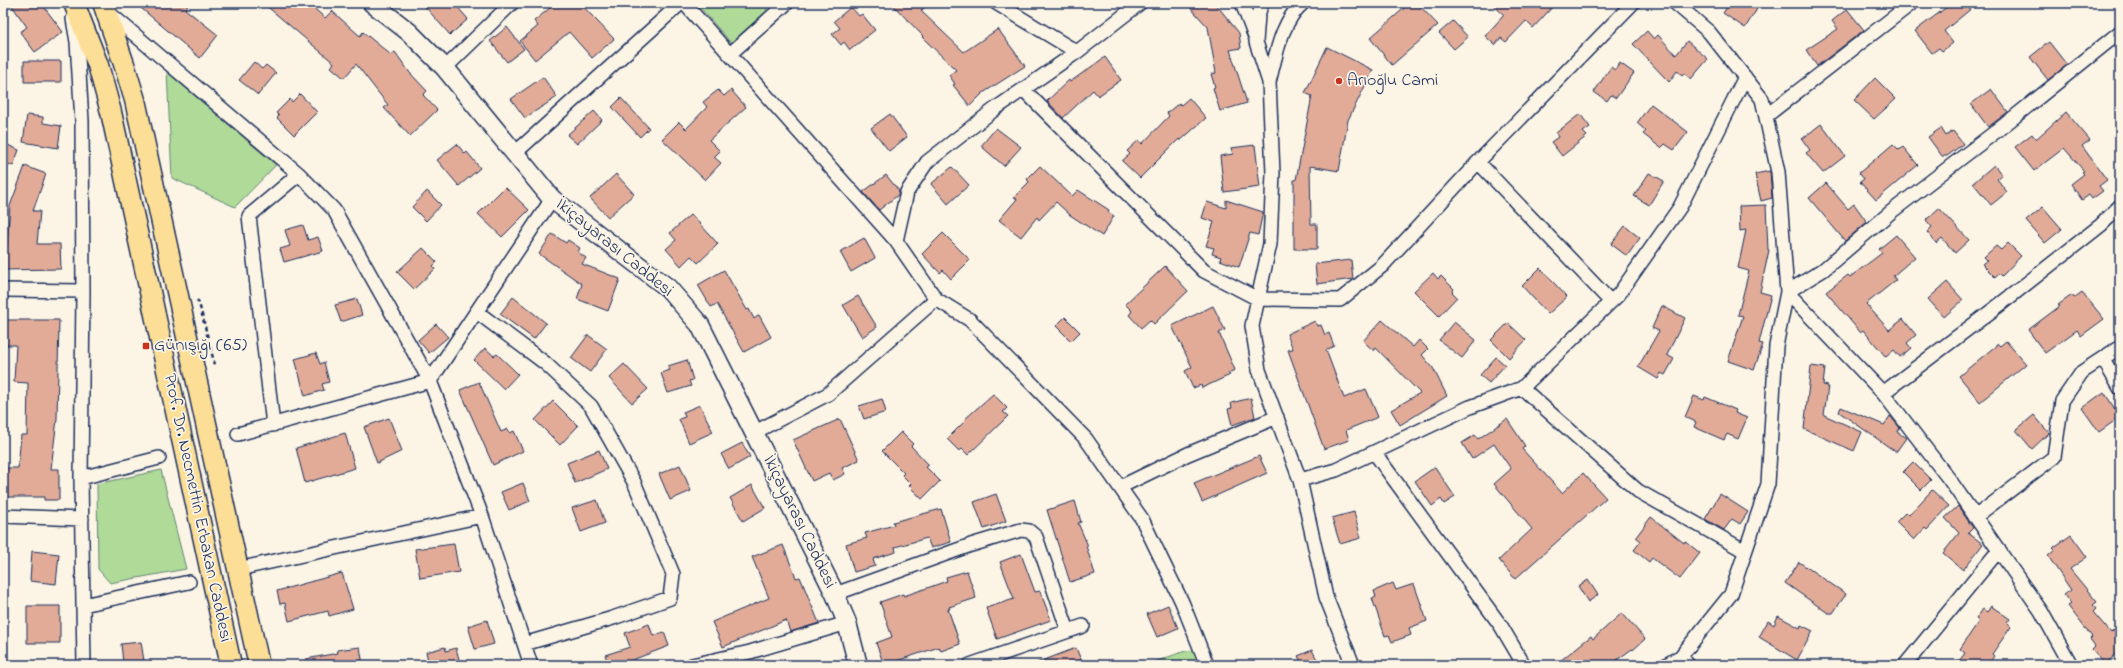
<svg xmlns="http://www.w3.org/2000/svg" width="2123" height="668" font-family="'Indie Flower',sans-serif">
<rect width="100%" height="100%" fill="#fcf5e5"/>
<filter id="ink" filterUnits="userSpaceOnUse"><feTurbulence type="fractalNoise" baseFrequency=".025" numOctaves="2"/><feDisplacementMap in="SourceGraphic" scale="8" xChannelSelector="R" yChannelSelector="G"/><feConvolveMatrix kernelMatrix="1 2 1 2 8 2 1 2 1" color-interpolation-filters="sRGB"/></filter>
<g filter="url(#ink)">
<path fill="#afda98" stroke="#65847b" d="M696,3h70l1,9 -35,32z
M167,72l109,93 -41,42 -63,-29z
M161,470l25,99 -76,14 -12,-14 -1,-85z
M1191,650l7,7 2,8h-54l36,-13z"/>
<path fill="#e2ab98" stroke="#1b2f5e" d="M10,3h31l22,29 -28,20 -15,-20 7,-5z
M135,3h55l-5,6 33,26 -18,23z
M263,3h45l17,15 7,-7 28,25 3,-4 28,23 4,-3 15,21 17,18 -4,4 14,15 -27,26 -26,-28 4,-3 -32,-41 -12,14 -13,-11 3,-4z
M422,3h32l14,16 -18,16z
M556,3h24l34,36 -22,19 -23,-26 -34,28 -15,-19 18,-15 -4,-5z
M891,3h38l-8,8 43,41 34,-23 27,37 -42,27 -13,13 -17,-21 2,-1 -6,-9 7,-5 -34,-33 1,-1z
M1186,3h29l24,30 2,15 -11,2 17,53 -27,8 -7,-23 2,-1 -4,-13 5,-1 -8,-46z
M1410,3h7l21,22 -46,40 -22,-27z
M1491,3h65l-23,25 -7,-7 -20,21 -5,-4 -6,7 -10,-9 19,-21z
M1730,3h18l9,6 -12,19 -22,-15z
M1952,3h26l-34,28 9,12 -11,8 -3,-3 -7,5 -17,-22z
M851,7l8,9 3,-2 13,16 -25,20 -6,-8 -3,3 -9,-11 8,-6 -6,-7z
M1847,9l17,21 -47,36 -11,-16 32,-21 -6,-8z
M1453,21l15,16 -14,12 -15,-16z
M507,27l17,22 -17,13 -17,-21z
M1647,31l7,8 4,-4 18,20 11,-14 21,18 -17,20 -7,-6 -2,2 -5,-4 -8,11 -36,-38z
M2049,42l18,23 -19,15 -18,-23z
M1327,47l46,23 -25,50 -9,51 -29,-5 1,58h6v25h-23v-69h2l16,-84 -7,-3z
M1105,57l16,23 -23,16 -5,-6 -30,28 -16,-17 22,-21 1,2z
M24,61h37v21h-37z
M254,62l8,7 4,-4 10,8 -18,22 -19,-15z
M1620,63l14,10 -18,25 -5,-3 -4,6 -13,-9 17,-25 4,3z
M543,77l14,20 -32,21 -14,-19z
M1875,78l21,21 -22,20 -20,-19z
M1991,89l17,23 -20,15 -17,-23z
M718,90l6,6 7,-6 15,17 -37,33 11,11 -6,6 7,6 -16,17 -43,-41 17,-17 7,7 21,-22 -4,-5z
M300,94l17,18 -23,23 -17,-17 2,-2 -3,-3 14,-14 2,3z
M621,98l28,30 -9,9 -28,-30z
M1189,98l17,20 -26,23 -1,-2 -39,39 -18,-17 8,-7 -3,-3 12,-11 3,4 27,-28 -2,-3 12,-10 2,2z
M1651,104l37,28 -14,18 -9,-6 -4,4 -18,-14 3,-3 -9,-8z
M594,111l8,9 -25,24 -10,-9z
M2066,112l24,28 -8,6 25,34 -8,6 4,5 -11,8 -3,-4 -7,5 -11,-16 13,-10 -2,-2 2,-1 -20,-23 -30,23 -19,-24 17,-13 4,5z
M890,114l17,23 -18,14 -18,-23z
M1580,114l10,13 -7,5 4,4 -25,20 -11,-14 7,-5 -2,-4z
M27,115l16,2v6l18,3 -3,22 -35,-6z
M1821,124l24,32 -22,17 -17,-20 4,-3 -8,-11z
M996,128l25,19 -17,19 -23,-20z
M1941,128l5,8 7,-5 10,13 -16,12h-5l-14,-19z
M3,143l16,7 -6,16 -10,-4z
M457,144l8,10 2,-2 13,16 -21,18 -22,-26z
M1893,144l6,6 4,-3 15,18 -42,35 -16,-18 4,-3 -5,-6z
M1255,145l5,42 -36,5 -4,-36 13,-2 -2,-6z
M1994,165l8,10 -5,4 10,13 -16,13 -18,-22z
M25,166l21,8 -13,37h7l-3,33h23l1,25 -58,1v-25h4l3,-39z
M1040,166l32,30 6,-6 31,20 -1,2 6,4 -12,20 -32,-21 -14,-13 -17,18 -2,-3 -16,20 -22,-17 18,-21 -3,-2 15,-15 -2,-3z
M952,167l17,18 -21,19 -17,-20z
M1770,171l2,27 -11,3 -6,-27z
M1649,173l15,8 -15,24 -15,-9z
M616,174l18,20 -26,23 -18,-19z
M886,175l13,16 -1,4 -19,15 -16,-18z
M1826,183l22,26 6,-5 13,18 -22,19 -36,-43z
M505,187l24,23 -27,27 -24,-23z
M427,191l14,14 -15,16 -14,-14z
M1226,200l37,12 -5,23 -8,-2 -11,34 -19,-7 1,-3 -9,-3 2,-6 -8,-2 8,-24 -12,-4 5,-16 19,6z
M1766,205l2,45h1l-9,42 11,3 -12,48 4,1 -9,26 -26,-9 15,-45 -5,-1 11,-44 -11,-3 8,-38 -6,1 -1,-25z
M2043,207l19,22 -17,14 -19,-22z
M1939,208l30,32 -14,13 -13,-15 -6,5 -9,-11 5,-5 -6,-7z
M691,214l27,30 -20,19 -7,-7 -10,10 -15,-17 10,-9 -6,-7z
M303,225l5,15 10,-3 5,14 -39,11 -4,-13 10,-3 -5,-16z
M1625,226l15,12 -13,18 -16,-12z
M943,233l27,27 -19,19 -8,-9 -3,3 -18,-19z
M552,234l14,9 2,-3 12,8 -2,4 8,6 -4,6 38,15 -12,32 -31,-12 5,-15 -43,-30z
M1896,235l19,22 -22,19 3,4 -30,24 23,26 14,-11 13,16 -9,8 4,5 -11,9 -6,-7 -8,7 -23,-27 -3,2 -34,-40 22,-17 2,2 32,-24 -3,-4z
M864,238l11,20 -24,14 -11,-20z
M2008,243l13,13 -19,20 -3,-3 -4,4 -13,-13 5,-4 -3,-3 12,-11 5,4z
M423,248l14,14 -4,4 2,3 -21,20 -17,-17z
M1351,260l2,19 -36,5 -2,-20z
M1165,266l23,25 -34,33 -4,-4 -9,8 -12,-13 3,-4 -7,-7z
M1540,268l27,29 -19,17 -26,-28z
M724,270l23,40 2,-1 5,10 5,-4 12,22 -27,15 -27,-48 -6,3 -13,-22z
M1433,273l5,6 3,-3 13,13 -2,3 5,5 -18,19 -25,-25z
M1947,282l16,18 -19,17 -16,-18z
M2082,292l22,27 -23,17 -4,-6 -32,23 -17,-23 32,-24 -2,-1 14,-10 2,3z
M858,296l19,31 -15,10 -19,-32z
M513,297l33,26 -12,16 -34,-25z
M357,299l5,16 -21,7 -6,-17z
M1213,306l12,24 -6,3 16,37 -7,3 2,2 -28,13 -1,-3 -8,3 -8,-17 7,-4 -20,-41z
M1662,306l23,12 -18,37 7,4 -9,16 -4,-2 -3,6 -20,-12 21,-36 -7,-3z
M1065,317l15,15 -9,9 -15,-15z
M3,320h56l-2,99 -6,50h8v31h-15v-3h-41v-29h15l3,-33h6l1,-52 -14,-1 2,-37h-13z
M1382,320l31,27 6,-7 9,9 -6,6 11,13 14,28 -47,29 -9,-15 29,-17 -44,-45 -2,3 -11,-10z
M1315,321l2,5 4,-1 4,10 4,-2 5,13 -8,4 18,48 22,-9 12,28 -32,13 3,10 -25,9 -36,-99 5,-1 -6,-15z
M1454,322l22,18 -14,18 -23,-18z
M1508,323l18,17 -17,18 -18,-18z
M436,324l12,13 -19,16 -11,-13z
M588,335l19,14 -17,23 -19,-14z
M2006,341l20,23 -46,38 -21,-26 39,-32 2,2z
M485,348l9,8 3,-2 21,20 -14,15 -30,-29z
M316,353l4,11 4,-2 5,20 -7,2 2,6 -19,6 -10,-37z
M1496,357l9,8 -16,18 -9,-8z
M687,360l6,20 -4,1 2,5 -23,7 -7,-20 9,-3 -2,-4z
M624,364l24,25 -16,14 -23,-25z
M1811,366l14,2 -2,17 5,1 -4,29 38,17 -8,19 -50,-22z
M479,382l22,50 7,-3 2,4 4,-2 9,20 -30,14 -33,-75z
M2104,392l16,25 -21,15 -17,-24z
M993,394l14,14 -4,4 5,4 -40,39 -6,-6 -3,2 -12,-12 18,-18 -1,-1z
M1694,396l10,4 1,-3 31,13 -1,3 12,5 -9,21 -11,-5 -3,6 -30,-13 2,-5 -11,-5z
M1251,398l4,19 -23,8 -4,-16 4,-1 -1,-5z
M882,399l4,13 -22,7 -5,-13z
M553,401l25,25 -18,19 -25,-25z
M700,405l13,27 -24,11 -10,-24 6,-2 -2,-5z
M1841,407l43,18 6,-9 10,12 -3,4 9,6 -10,14 -57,-40z
M2034,415l15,18 -17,16 -16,-19z
M389,418l13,33 -25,12 -13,-36z
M840,419l19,41 -17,8 3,6 -12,6 -4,-7 -17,8 -19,-41z
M1507,419l18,27 -3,3 40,44 21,-20 23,25 -91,81 -16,-19 33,-31 -38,-45 17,-15 -17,-25 -22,15 -10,-16 13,-8 3,4z
M901,432l12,12 -2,2 18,19 -3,2 14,14 -18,18 -13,-13 2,-2 -9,-9 2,-2 -22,-22z
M345,433l10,35 -50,15 -9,-35z
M742,443l8,14 -21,12 -8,-15z
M599,450l8,19 -32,14 -8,-20z
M1259,456l8,17 -65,29 -8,-19z
M1913,462l18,18 -10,10 -18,-18z
M680,465l11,26 -21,9 -11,-26z
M1435,467l20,30 -11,7 -3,-5 -9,7 -17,-25z
M523,483l7,18 -21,9 -8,-18z
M752,485l13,23 -22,13 -13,-23z
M1932,490l17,16 -22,24 -2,-2 -11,12 -18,-18 10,-10 3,3z
M996,494l10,27 -22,8 -10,-27z
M1720,494l28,18 -8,12 -8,-5 -8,11 -19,-11z
M597,500l8,23 -24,9 -9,-24z
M1075,501l6,21 -3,1 10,23h-2l9,28 -25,8 -23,-72z
M1958,506l15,22 -5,5 15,11 -20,26 -20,-17 16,-20 -14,-15z
M941,509l10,33 -20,6 -4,-10 -32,9 1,5 -23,7 2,7 -21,6 -8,-28 21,-6 -2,-5 29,-8 -1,-3z
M1354,512l7,26 -21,6 -8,-26z
M1651,517l33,26 1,-2 15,12 -20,26 -28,-21 -3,4 -15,-12 7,-9 -5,-4z
M2071,535l16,22 -17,12 27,33 -4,3 3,4 -3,3 18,21 3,-3 6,7v14l-15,13 -13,-15 3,-3 -5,-7 2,-2 -24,-31 3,-2 -7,-9 7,-5 -23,-34 7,-6 -2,-2z
M454,544l5,28 -39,6 -5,-29z
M783,545l13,33 4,-1 19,46 -29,9 -4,-12 -63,27 -11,-25 57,-24 -17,-41z
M32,551l27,3 -3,30 -26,-3z
M1021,554l14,38 5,-1 11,29 -54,19 -11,-31 28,-9 -14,-37z
M1799,562l47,32 -13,19h-5l-43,-30z
M967,571l9,27 -27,9 1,2h-2l12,35 -19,7 -2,-4 -55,18 -8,-22 16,-6 -12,-35 23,-8 1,2 43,-15 -1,-4z
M342,573l11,36 -24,7 -1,-5 -39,10 -4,-18 -5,1 -3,-13z
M1588,580l10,15 -10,7 -10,-16z
M1393,583l3,7 18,-6 13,37 -18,7 2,7 -19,7 -3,-7 -4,1 -13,-38 4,-1 -2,-6z
M1168,605l10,23 -21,9 -10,-23z
M27,606h33v37h-33z
M1991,606l19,13 -3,4 4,4 -19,27 2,2 -6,9h-32l9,-12 -5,-4 19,-28 -3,-2 7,-10 4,3z
M1622,613l23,26 -12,11 -1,-1 -22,16h-55l36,-29 2,3z
M1778,616l22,12 1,-3 12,6 -16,29 -38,-23 9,-16 6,4z
M487,620l7,24 -19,5 -7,-23z
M649,624l4,12 11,-4 5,14 -50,19h-10l-4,-10 25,-8 -5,-14z
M141,642l3,19 -21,2 -2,-19z
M360,647l3,18h-56l-1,-6 32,-6 -1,-3z
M445,647l1,4 10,-3 4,15 -9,2h-22l-3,-13z
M1076,648l7,17h-49v-1z
M1312,650l8,15h-17l-5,-9z"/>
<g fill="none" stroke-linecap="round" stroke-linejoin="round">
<defs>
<path id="street" d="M684,3l212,238
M996,3l81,49
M1140,3l-63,49 -82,57 -68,53 -20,30 -11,49 40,58 34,21 116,119 56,80 40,83 25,63
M1242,3l13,34
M1262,3l-4,12 -2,27 13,40 4,91 -3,71 -18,82 7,44 41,110 26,117 27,68
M1675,3l34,29 53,67 16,73 9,120 96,101 66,86 92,132 30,54
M108,12l191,162 35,36 96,171 52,135 49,149
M73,19l4,23 5,79 1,170 -2,187 3,187
M730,54l57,-51
M445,68l67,-65
M1745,77l-65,130 -61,87 -97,94 116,103 107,60
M1269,82c7,-26 12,-61 34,-79
M1024,90l180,181 54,28 82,1 42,-34 96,-104 133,140
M1766,116l146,-113
M514,154l167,-151
M1478,162l155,-159
M3,290l80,1
M477,312l68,51 46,43 43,76 39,92 -3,24 -57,20 -89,26
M2103,359l17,29
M1883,393l119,-90 99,-78 19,-19
M273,425l-24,-209 50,-42
M755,432l73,-38 108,-95
M238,434l192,-53 122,-182
M1374,452l127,174 23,39
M81,478l78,-20
M1300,480l36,-10 134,-63 52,-19
M1120,487l68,-33 89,-37
M3,516l79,3
M1975,517l79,-60 8,-56 20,-29 38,-25
M238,569l244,-53
M835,594l136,-49 50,-15 8,1 7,6 32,94
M83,605l106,-23
M692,665l58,-13 97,-29
M970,665l113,-39
M1666,665l15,-9
M1688,665l-7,-9 50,-62 37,-110 8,-138 11,-54 36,-22 68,-58 112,-86 117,-94
M1905,665l94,-115"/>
<path id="secondary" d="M372,3l37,29 36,36 107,131 116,89 32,37 135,269 12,29 11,42"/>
<path id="primary" d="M74,3l24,62 13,47 120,553
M103,3l21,61 11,36 124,565"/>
</defs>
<use href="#street" stroke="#1b2f5e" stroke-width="16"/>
<use href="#secondary" stroke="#1b2f5e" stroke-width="21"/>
<use href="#primary" stroke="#1b2f5e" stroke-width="23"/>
<path stroke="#1b2f5e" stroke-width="2.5" stroke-dasharray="4 3" stroke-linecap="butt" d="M197,300l2,3 15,59 -2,5"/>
<use href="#street" stroke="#fcf5e5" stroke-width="13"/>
<use href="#secondary" stroke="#fcf5e5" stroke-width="18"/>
<use href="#primary" stroke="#fcde96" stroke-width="20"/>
</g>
</g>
<g fill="#c8321e" stroke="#fcf5e5" stroke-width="1.5">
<circle cx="1339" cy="81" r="4"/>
<rect x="142" y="342" width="8" height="8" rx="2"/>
</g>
<g text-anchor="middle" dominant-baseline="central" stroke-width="3.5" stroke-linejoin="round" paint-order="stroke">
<g font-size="18" fill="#1b2f5e" stroke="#fcf5e5" text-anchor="start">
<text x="1347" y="81">Arıoğlu Cami</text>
<text x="154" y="346">Günışığı (65)</text>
</g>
<g font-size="18" fill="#1b2f5e" stroke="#fcf5e5">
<text transform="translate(614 248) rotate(39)">İkiçayarası Caddesi</text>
<text transform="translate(197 508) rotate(78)">Prof. Dr. Necmettin Erbakan Caddesi</text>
<text transform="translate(799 522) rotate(64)">İkiçayarası Caddesi</text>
</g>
</g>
<rect width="2123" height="668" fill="none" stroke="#fcf5e5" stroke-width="16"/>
<rect x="8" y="8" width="2107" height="652" fill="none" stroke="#1b2f5e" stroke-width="1.5" filter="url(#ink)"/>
</svg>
